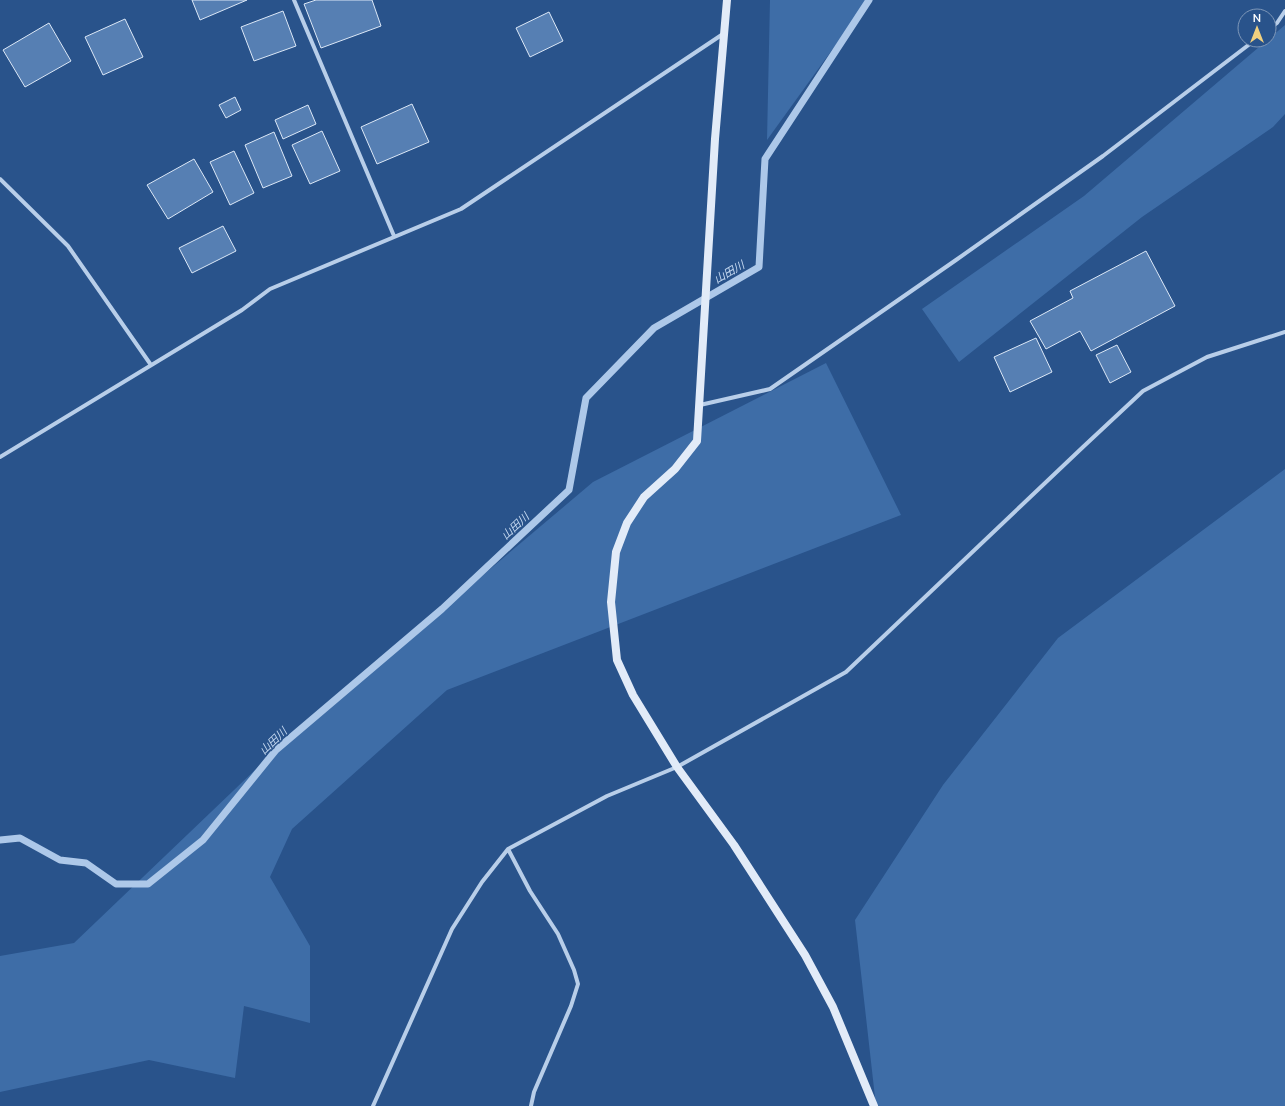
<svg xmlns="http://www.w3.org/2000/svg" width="1285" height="1106" font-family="Mulish,'Noto Sans JP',sans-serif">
<rect width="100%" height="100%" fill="#29538b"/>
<path fill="#3e6da7" d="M770,0h98l-101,140z
M1285,25v89l-12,13 -131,90 -183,145 -37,-53 162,-113z
M826,363l75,152 -454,175 -155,139 -22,48 40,69v77l-66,-17 -9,72 -86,-18 -149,32v-136l74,-13 202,-193 317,-268z
M1285,469v637h-409l-21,-186 88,-135 115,-147z"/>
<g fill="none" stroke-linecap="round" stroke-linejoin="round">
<path stroke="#adc8e9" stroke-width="7" d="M0,840l20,-2 40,22 26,3 30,21h32l55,-44 73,-90 166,-141 127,-119 17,-92 68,-70 105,-61 6,-108 104,-159"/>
</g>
<path fill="#567fb3" stroke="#dce8f7" d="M192,0h55l-47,20z
M316,0h56l9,26 -60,22 -17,-44z
M283,11l13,35 -42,15 -13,-34z
M549,12l14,29 -33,16 -14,-29z
M125,19l18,38 -40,18 -18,-38z
M49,23l22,38 -46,26 -22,-37z
M235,97l6,13 -15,8 -7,-13z
M412,104l17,38 -52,22 -16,-37z
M308,105l8,19 -33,15 -8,-19z
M322,131l18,40 -30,13 -18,-39z
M274,132l18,44 -29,12 -18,-43z
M234,151l20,42 -24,12 -20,-43z
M194,159l19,33 -45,27 -21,-34z
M223,226l13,25 -44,22 -13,-25z
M1146,251l29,55 -84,45 -11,-20 -34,18 -16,-28 43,-23 -3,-7z
M1036,338l16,34 -42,20 -16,-35z
M1117,345l14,27 -21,11 -14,-28z"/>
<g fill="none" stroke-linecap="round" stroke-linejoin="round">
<path stroke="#b8cee9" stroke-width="4" d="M294,0l100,236
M1269,29l8,-6 8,-12
M0,179l68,67 83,119
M700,405l70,-16 186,-129 147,-104 152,-116
M0,457l242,-147 28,-21 191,-80 262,-175
M508,849l22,42 28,43 16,36 4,14 -7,22 -37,86 -3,14
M373,1106l79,-177 30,-47 26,-33 99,-53 70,-29 169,-95 237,-225 60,-56 64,-34 78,-25"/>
<path stroke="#e2ebf8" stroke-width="8" d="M727,0l-12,139 -18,302 -22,28 -31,28 -17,26 -11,29 -5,50 6,58 16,35 44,72 57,78 71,110 28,52 41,99"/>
</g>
<g text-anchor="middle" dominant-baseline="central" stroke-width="3" stroke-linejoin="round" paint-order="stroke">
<g font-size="11" font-style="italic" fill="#c4d8f0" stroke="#29538b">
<text transform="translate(729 272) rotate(-30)">山田川</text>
<text transform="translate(515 526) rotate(-43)">山田川</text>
<text transform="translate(273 741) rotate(-44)">山田川</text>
</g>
</g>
<g transform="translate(1257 28)"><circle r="19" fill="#29538b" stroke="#7f98b9"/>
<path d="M0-3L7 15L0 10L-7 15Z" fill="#f0d07f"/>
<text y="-6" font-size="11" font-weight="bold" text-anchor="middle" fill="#ffffff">N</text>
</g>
</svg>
